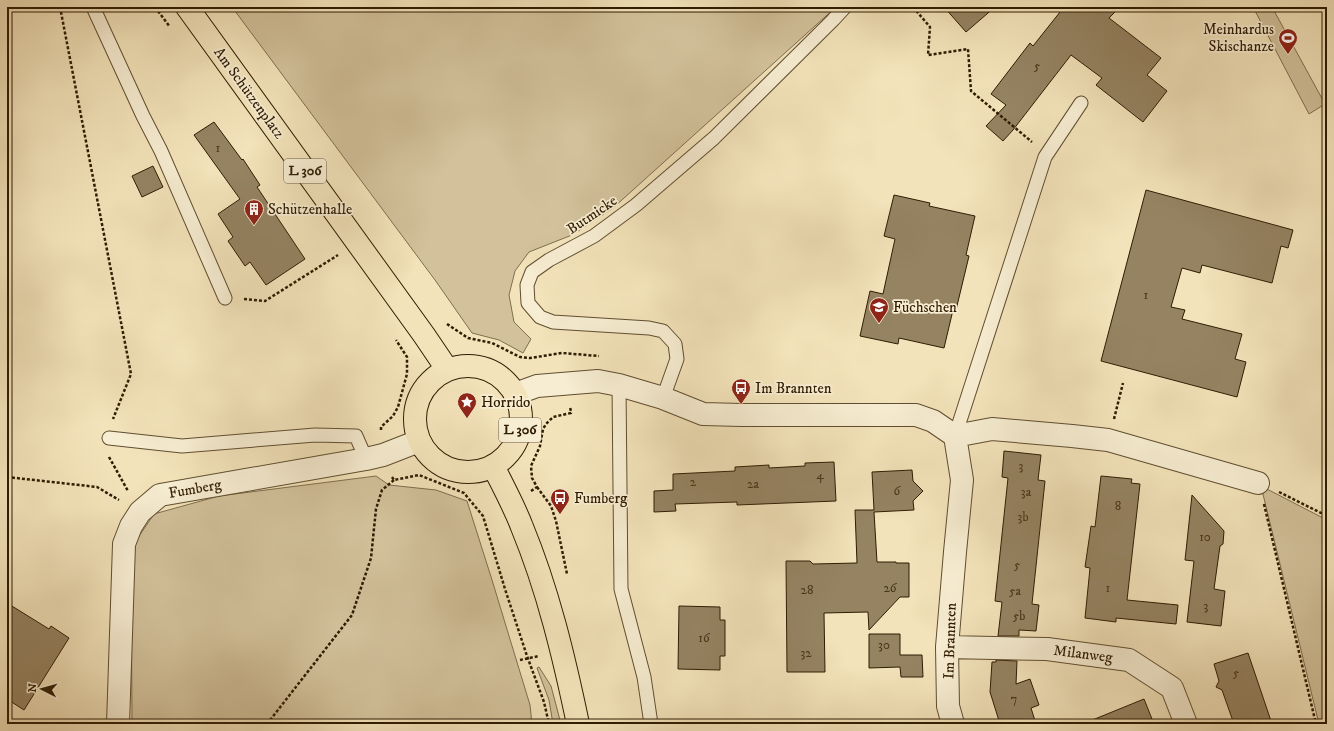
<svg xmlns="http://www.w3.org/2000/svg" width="1334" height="731" font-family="'IM FELL DW Pica',serif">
<rect width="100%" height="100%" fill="#f3e3ba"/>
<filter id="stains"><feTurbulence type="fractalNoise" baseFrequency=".005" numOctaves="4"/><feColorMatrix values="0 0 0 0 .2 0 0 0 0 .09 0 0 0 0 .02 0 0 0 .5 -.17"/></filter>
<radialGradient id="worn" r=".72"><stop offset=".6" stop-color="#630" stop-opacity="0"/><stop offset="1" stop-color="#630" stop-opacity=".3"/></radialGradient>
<path fill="#d2c19b" stroke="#806e4e" d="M232,7h604l-223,201 -41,27 -43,17 -14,19 -6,24 5,27 17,17 -8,14 -24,-13 -27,-7 -37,-53z
M1253,7h19l53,97 -16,10z
M376,476l13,9 47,5 31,11 25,79 38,125 2,19h-400l-1,-176 23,-34 65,-18z
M1261,486l66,34v204h-8z
M539,667l12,19 10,38h-8l-4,-24 -12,-32z"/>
<path fill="#958362" stroke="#2f1c02" d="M944,7h51l-29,25z
M1064,7h56l-11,11 52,40 -14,17 20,16 -24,31 -47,-37 6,-7 -31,-23 -58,75 -10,11 -17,-15 20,-21 -15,-11 39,-51 3,3z
M214,122l28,38 1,-1 17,26 -3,2 48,72 -39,26 -16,-23 -5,4 -17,-25 5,-4 -15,-23 22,-15 -46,-64z
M153,166l10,21 -21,10 -10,-21z
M1146,190l147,40 -5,18 -7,-2 -9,37 -70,-18 -2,8 -18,-5 -11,39 14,3 -3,9 60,15 -7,25 11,3 -9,35 -136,-36z
M894,195l36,8 -1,3 46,10 -9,39 3,1 -13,54h-3l-9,38 -45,-10 -1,6 -38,-8 10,-45 13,3 12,-55 -11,-3z
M1004,451l37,4 -3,25 7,1 -13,123 7,1 -3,26 -17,-1v6h-21l4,-34 -7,-1 13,-123 -6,-1z
M834,462l2,39 -99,4v-3l-62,2 1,7 -22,1v-21l19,-1v-16l62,-3v-4l34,-2v3l36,-2v-3z
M912,470l1,11 10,10 -10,10 1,9 -40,2 3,50h19v1h13v34h-9l-31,33 -1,-18 -44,1 1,59h-38l-1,-111h24l3,3 44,-1 -2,-53h19l-2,-38z
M1101,476l31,3 -1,4 9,1 -13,116 51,5 -2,19 -60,-6v4l-31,-4 5,-50 -5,-1 6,-41 4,1z
M1192,495l32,36 -1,13 -3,2 -6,43 11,2 -4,35 -34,-4 7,-61 -9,-1z
M7,603l42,26 2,-3 18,12 -45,72 -17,-11z
M679,606l41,1v13h5v36h-5v14l-42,-1z
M869,634h31v21h22l1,22h-22l-1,-10 -31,1z
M1248,653l24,71h-38l-12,-34 -6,-3 3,-6 -5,-17z
M996,660l21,1 -1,23 14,-5 9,26 -8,3 5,16h-36l-10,-32 2,-30h4z
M1144,699l10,25h-69v-1z"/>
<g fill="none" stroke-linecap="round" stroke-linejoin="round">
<defs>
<path id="service" d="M93,7l50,109 18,35 64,147
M619,385l2,204 23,88 7,47
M663,398l14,-39 -2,-15 -12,-13 -14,-3 -96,-6 -13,-5 -12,-14 -1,-18 5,-13 17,-12 45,-24 42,-31 78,-67 119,-118 12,-13
M955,436l90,-279 36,-54
M109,438l73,8 133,-11 41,1 10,23"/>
<path id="minor" d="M515,394l22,-8 61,-5 21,4 44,13 40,16 38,1h175l17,6 22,15 7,44 -7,72 -8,95 1,59 5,18
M955,436l37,-7 80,7 36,4 150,43
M947,647l100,2 82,11 43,28 14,36
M118,724l6,-180 7,-18 9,-14 20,-17 206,-36 17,-4 36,-14"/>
<path id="primary" d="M187,7l237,328 23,34
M415 419a53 53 0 1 1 106 0a53 53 0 1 1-106 0Z
M493,466c10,20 21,40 29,61 26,63 42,130 56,197"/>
</defs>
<use href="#service" stroke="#604e30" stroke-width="15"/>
<use href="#minor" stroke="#604e30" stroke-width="24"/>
<use href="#primary" stroke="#2f1c02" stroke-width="24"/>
<path stroke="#2f1c02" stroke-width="2.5" stroke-dasharray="3 2" stroke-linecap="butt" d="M60,7l71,367 -18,45
M155,7l15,20
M913,7l17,20 -2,28 40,-6 3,42 61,51
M244,299l21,2 73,-46
M447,324l21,14 24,5 28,14 10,1 32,-5 37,3
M1114,419l9,-36
M381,430v-3l12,-11 5,-9 9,-33v-17l-11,-17
M109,457l19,34
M7,477l90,10 22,13
M392,477l2,3 25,-5 45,18 19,23 22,73 22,67 17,46 5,22
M537,487l14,19 5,15 11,53
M531,491l6,-4 -5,-9 -1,-12 9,-20 3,-17 3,-5 7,-7 18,-4 -1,-7
M1279,492l48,24
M1264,504l52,220
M520,660l19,-4
M267,724l85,-109 19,-57 5,-49 6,-19 12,-10"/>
<use href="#service" stroke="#f7edd2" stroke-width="13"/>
<use href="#minor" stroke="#f7edd2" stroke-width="22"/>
<use href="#primary" stroke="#f3e3ba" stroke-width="22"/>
</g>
<defs>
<symbol id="stadium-pin" viewBox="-11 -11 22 30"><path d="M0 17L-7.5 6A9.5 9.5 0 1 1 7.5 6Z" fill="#8f2418" stroke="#f7edd2"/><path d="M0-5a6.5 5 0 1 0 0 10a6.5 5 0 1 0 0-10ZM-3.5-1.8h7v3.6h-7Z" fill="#fff"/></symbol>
<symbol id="building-pin" viewBox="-11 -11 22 30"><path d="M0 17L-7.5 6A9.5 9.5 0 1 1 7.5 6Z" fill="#8f2418" stroke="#f7edd2"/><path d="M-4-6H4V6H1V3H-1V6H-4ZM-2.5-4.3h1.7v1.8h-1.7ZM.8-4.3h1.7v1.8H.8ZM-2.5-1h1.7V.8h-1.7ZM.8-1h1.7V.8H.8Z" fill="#fff"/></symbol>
<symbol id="school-pin" viewBox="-11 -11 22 30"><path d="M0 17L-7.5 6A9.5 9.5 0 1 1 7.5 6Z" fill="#8f2418" stroke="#f7edd2"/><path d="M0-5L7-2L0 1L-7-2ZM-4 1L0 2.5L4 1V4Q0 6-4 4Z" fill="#fff"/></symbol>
<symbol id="bus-pin" viewBox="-11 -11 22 30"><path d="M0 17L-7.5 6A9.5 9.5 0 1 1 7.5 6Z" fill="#8f2418" stroke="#f7edd2"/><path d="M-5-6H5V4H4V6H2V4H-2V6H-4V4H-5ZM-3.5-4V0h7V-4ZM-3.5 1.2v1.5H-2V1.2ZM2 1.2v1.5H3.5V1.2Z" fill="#fff"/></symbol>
<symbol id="sight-pin" viewBox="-11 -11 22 30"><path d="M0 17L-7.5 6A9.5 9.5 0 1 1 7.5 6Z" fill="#8f2418" stroke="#f7edd2"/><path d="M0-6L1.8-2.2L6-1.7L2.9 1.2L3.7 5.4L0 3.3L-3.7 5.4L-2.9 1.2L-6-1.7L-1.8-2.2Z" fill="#fff"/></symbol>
</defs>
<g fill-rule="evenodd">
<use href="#stadium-pin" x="1277" y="27" width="22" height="30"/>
<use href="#building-pin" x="243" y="198" width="22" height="30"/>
<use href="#school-pin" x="868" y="296" width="22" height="30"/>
<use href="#bus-pin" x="730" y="377" width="22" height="30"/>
<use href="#sight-pin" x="456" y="391" width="22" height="30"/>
<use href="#bus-pin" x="549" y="487" width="22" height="30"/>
</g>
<g text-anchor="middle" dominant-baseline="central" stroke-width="3.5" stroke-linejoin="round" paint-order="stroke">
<g font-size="13" fill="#48361a">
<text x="1037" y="66">5</text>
<text x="218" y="148">1</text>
<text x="1146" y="295">1</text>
<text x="1021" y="466">3</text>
<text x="820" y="475">4</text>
<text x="693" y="482">2</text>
<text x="753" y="484">2a</text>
<text x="897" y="491">6</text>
<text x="1026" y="492">3a</text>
<text x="1118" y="506">8</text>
<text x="1023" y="517">3b</text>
<text x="1205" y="537">10</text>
<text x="1017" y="565">5</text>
<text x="890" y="588">26</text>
<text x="1108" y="588">1</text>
<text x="807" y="590">28</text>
<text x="1015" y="591">5a</text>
<text x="1206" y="606">3</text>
<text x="1019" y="616">5b</text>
<text x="704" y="638">16</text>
<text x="884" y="645">30</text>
<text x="806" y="653">32</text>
<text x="1236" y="673">5</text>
<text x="1014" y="699">7</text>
</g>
<g fill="#f7edd2" stroke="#6b5b40" stroke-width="1">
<rect x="284" y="159" width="42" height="24" rx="3"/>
<rect x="499" y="418" width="42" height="24" rx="3"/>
</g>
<g font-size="14" font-weight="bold" fill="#2f1c02">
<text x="305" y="171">L 306</text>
<text x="520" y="430">L 306</text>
</g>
<g font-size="15" fill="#2f1c02" stroke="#f7edd2" text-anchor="start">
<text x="1274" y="29" text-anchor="end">Meinhardus<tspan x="1274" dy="17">Skischanze</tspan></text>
<text x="268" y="209">Schützenhalle</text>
<text x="893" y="307">Füchschen</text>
<text x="755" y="388">Im Brannten</text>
<text x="481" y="402">Horrido</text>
<text x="574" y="498">Fumberg</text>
</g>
<g font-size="15" fill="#2f1c02" stroke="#f7edd2">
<text transform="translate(249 93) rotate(54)">Am Schützenplatz</text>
<text transform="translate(592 215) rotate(-34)">Butmicke</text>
<text transform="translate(195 489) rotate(-10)">Fumberg</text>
<text transform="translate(950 641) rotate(-88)">Im Brannten</text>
<text transform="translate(1083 654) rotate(7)">Milanweg</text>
</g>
</g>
<rect width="1334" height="731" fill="none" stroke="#f3e3ba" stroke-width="24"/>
<rect x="8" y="8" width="1318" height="715" fill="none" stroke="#2f1c02" stroke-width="2"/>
<rect x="12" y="12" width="1310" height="707" fill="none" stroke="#2f1c02"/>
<g transform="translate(42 689) rotate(276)" stroke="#f7edd2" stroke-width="3" paint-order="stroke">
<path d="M0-3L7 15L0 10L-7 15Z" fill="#2f1c02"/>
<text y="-6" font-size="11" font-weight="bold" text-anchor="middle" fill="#2f1c02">N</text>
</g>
<rect width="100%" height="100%" filter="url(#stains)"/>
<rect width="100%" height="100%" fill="url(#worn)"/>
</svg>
